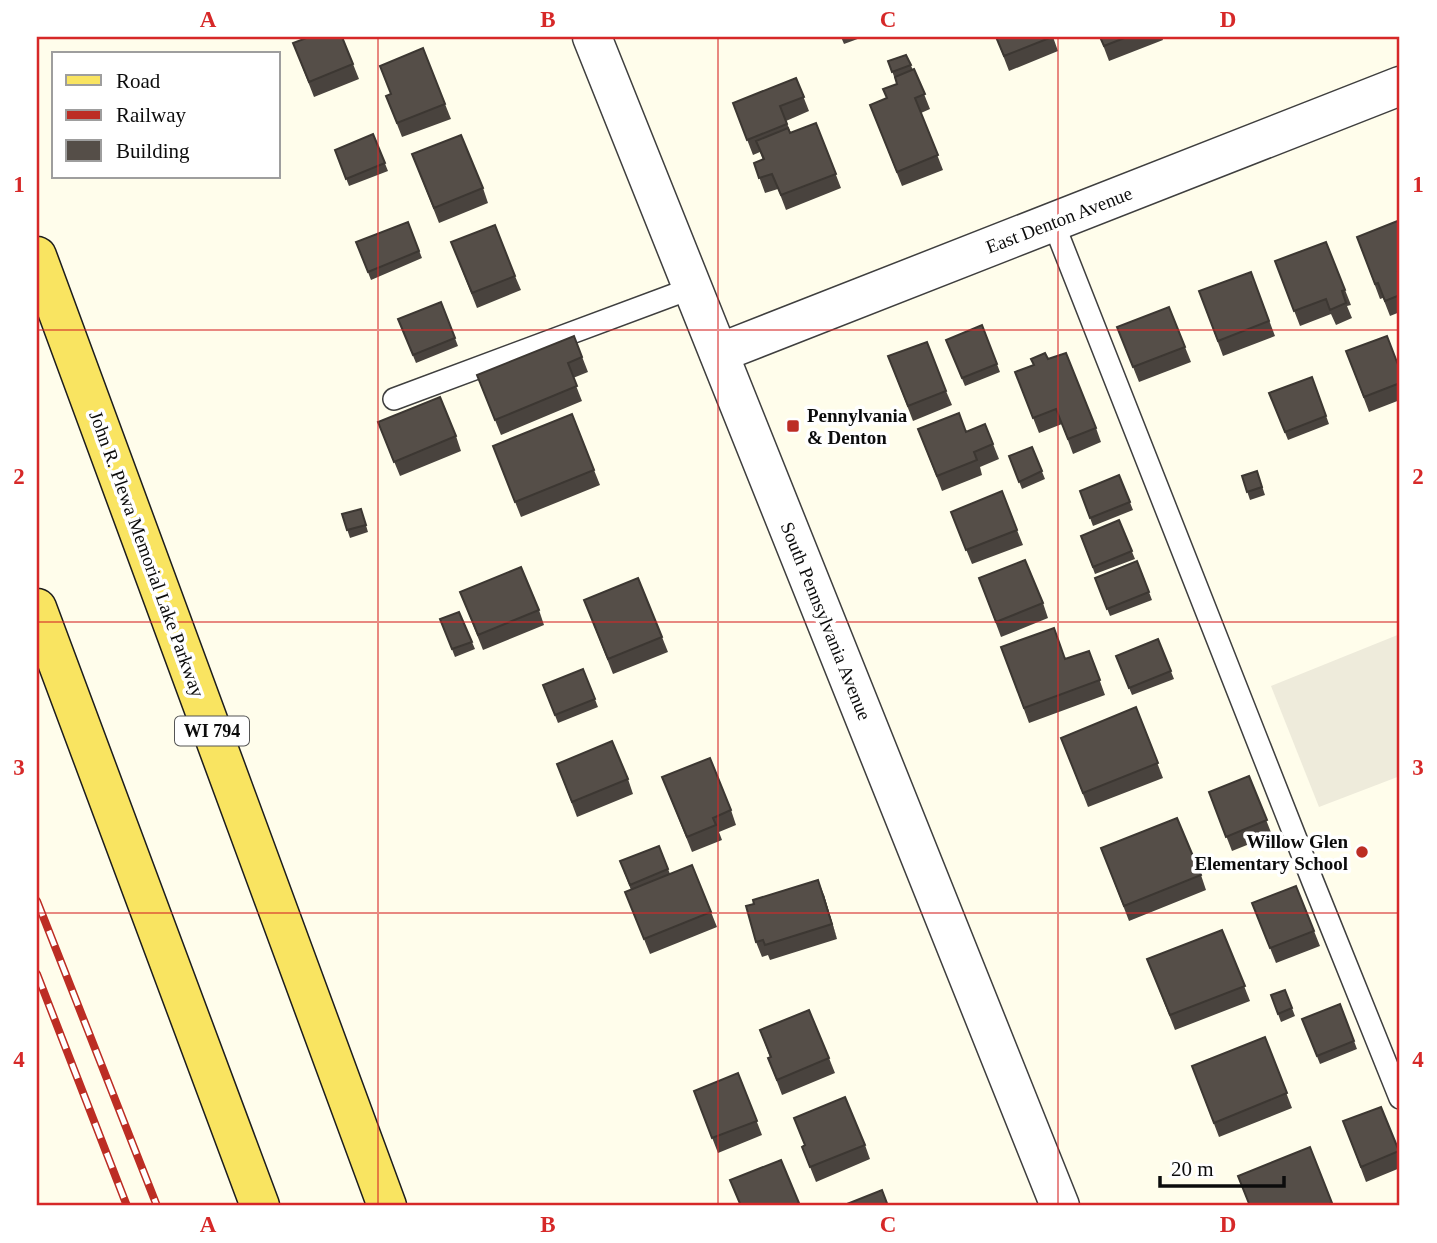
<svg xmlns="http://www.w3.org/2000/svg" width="1437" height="1243" font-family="'Times New Roman',serif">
<rect width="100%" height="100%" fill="#fffdeb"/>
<path fill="#eeebdb" d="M1400,634v142l-81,31 -48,-121z"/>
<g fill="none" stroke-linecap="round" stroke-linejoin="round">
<defs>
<path id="service" d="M1053,222l260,660 87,216
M394,399l298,-111"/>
<path id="minor" d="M719,353l681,-267"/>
<path id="tertiary" d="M592,37l468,1169"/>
<path id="primary" d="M37,256l350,950
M37,608l223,598"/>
</defs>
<use href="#service" stroke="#3f3f3f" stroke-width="24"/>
<use href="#minor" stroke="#3f3f3f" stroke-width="41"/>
<use href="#tertiary" stroke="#3f3f3f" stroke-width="41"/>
<use href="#primary" stroke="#1d1d1d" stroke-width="41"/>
<use href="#service" stroke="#fff" stroke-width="21"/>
<use href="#minor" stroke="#fff" stroke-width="38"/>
<use href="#tertiary" stroke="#fff" stroke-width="38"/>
<use href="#primary" stroke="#f9e461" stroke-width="38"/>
<defs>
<path id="rail" d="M37,901l120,305
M37,974l90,232"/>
</defs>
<use href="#rail" stroke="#bc2d24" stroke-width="8"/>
<use href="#rail" stroke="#fff" stroke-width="5" stroke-dasharray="16" stroke-linecap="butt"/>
</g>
<path fill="#49433e" d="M841,37h22l-19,7z
M996,37h57l5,14 -49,20z
M1100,37h62l1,3 -54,21z
M293,43l60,21 6,15 -45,18z
M906,55l7,15 1,-1 16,40 -9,4 22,57 -41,16 -32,-81 17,-7 10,-14 -9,-23z
M380,66l65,38 6,15 -49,18 -16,-41 5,-2z
M796,78l13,33 -23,10 5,12 25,-10 25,65 -55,22 -8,-21 -13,4 -11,-30 9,-3 -3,-8 -7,3 -20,-52z
M373,134l15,37 -39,15 -14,-36z
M412,154l71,34 5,15 -49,20z
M1400,220v92l-10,4 -7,-18 -3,1 -23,-62z
M408,222l14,36 -51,22 -15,-38z
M451,242l64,34 6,14 -44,18z
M1326,242l25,63 -4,1 5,12 -16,7 -5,-11 -31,12 -25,-65z
M1251,272l24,64 -52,20 -24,-65z
M441,302l17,44 -42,17 -18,-44z
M1169,307l22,55 -52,20 -22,-55z
M982,325l18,47 -35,14 -19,-46z
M574,336l14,36 -15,6 9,23 -81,34 -24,-60z
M1346,351l54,19v30l-31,12z
M888,356l58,35 6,14 -39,16z
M1048,359l48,69 5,14 -28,12 -11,-30 -23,9 -24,-61z
M1312,377l17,47 -41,16 -19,-47z
M378,422l78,14 5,15 -61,25z
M985,424l14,35 -19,8 2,8 -40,16 -24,-62 48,3z
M493,446l101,24 6,15 -79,32z
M1032,447l13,32 -23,10 -13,-33z
M1257,471l8,24 -15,5 -8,-24z
M1119,475l14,35 -40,16 -13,-35z
M361,509l7,23 -18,6 -8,-24z
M951,512l66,18 6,15 -51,19z
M1119,520l16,39 -40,15 -14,-38z
M1137,561l15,39 -42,16 -15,-38z
M979,578l64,25 5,15 -47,19z
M460,592l79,18 5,15 -61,25z
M584,600l78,37 6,15 -55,22z
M459,612l16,37 -20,8 -15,-38z
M1158,639l16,40 -42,16 -16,-39z
M1001,647l64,12 24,-8 16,44 -76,28z
M583,669l15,38 -40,16 -15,-38z
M1136,707l27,71 -75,29 -27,-69z
M557,764l71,15 5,15 -56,23z
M1249,776l23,59 -40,16 -23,-59z
M662,777l69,33 5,15 -17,7 3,8 -30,12z
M659,846l11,28 41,38 6,15 -67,27 -25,-62 6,-2 -11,-29z
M1101,848l100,27 5,15 -77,31z
M824,895l13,44 -67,21 -2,-5 -6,2 -6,-15z
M1252,903l62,28 6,15 -44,17z
M1222,930l28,71 -75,29 -28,-71z
M1285,990l10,26 -14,6 -10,-27z
M1340,1004l17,45 -37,15 -18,-45z
M760,1030l69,28 6,15 -53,22 -14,-37 2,-1z
M1265,1037l27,71 -73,29 -27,-71z
M738,1073l24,62 -44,18 -24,-62z
M1381,1107l19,48v13l-34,14 -23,-61z
M794,1118l71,27 5,14 -54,23 -14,-35 3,-2z"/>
<path fill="#3c3732" d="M818,880l6,15 13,44 -5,-15z"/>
<path fill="#554e48" stroke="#3c3732" stroke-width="2" d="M309,37h33l11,27 -44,18 -16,-39z
M996,37h56l-48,19z
M1100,37h27l-23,9z
M423,48l22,56 -48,19 -11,-27 5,-2 -11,-28z
M906,55l5,10 -19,7 -4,-11z
M914,69l11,25 -10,4 23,57 -41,17 -27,-67 17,-7 -4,-9 14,-5 -2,-7z
M796,78l8,19 -24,9 7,18 -40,16 -14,-37z
M816,123l20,51 -55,21 -9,-21 -13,4 -5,-15 10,-4 -8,-18 32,-13 2,5z
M373,134l12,29 -39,16 -11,-29z
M461,135l22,53 -49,20 -22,-54z
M1400,220v51l-2,1 2,6v17l-15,6 -7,-18 -3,1 -18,-47z
M408,222l11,29 -51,21 -12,-30z
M495,225l20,51 -43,17 -21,-51z
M1326,242l19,48 -3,1 4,12 -16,7 -4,-11 -32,12 -19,-50z
M1251,272l18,49 -51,20 -19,-50z
M441,302l14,36 -42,17 -15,-36z
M1169,307l16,40 -52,20 -16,-40z
M982,325l15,39 -35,14 -16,-38z
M574,336l8,21 -14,6 9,23 -82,34 -18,-45z
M1387,336l13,34v13l-36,14 -18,-46z
M927,342l19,49 -38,15 -20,-50z
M1045,353l3,6 18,-6 30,75 -28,11 -12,-30 -23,9 -18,-46 19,-7 -3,-6z
M1312,377l14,39 -41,16 -16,-39z
M440,397l16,39 -62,26 -16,-40z
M959,413l7,19 19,-8 8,20 -19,8 3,8 -40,16 -19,-47z
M572,414l22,56 -79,32 -22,-56z
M1032,447l10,24 -23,11 -10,-26z
M1257,471l5,16 -15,5 -5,-16z
M1119,475l11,27 -40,16 -10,-27z
M1002,491l15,39 -51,20 -15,-38z
M361,509l5,16 -19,5 -5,-16z
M1119,520l13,31 -39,16 -12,-31z
M1025,560l18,43 -47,19 -17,-44z
M1137,561l12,31 -42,17 -12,-31z
M521,567l18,43 -61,25 -18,-43z
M638,578l24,59 -54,22 -24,-59z
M459,612l13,30 -20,7 -12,-30z
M1054,628l11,31 24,-8 11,29 -76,28 -23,-61z
M1158,639l13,32 -42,17 -13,-32z
M583,669l12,30 -40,16 -12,-30z
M1136,707l22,56 -75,30 -22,-55z
M612,741l16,38 -56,23 -15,-38z
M710,758l21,52 -18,8 3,7 -29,12 -25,-60z
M1249,776l18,44 -41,17 -17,-45z
M1177,818l24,57 -77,31 -23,-58z
M659,846l9,23 -38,16 -10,-24z
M692,865l19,47 -67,27 -19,-47z
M818,880l14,44 -67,21 -2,-5 -7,2 -10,-36 8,-2 -1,-4z
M1296,886l18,45 -44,17 -18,-45z
M1222,930l23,56 -75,29 -23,-56z
M1285,990l7,18 -14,6 -7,-19z
M1340,1004l14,37 -37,15 -15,-37z
M809,1010l20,48 -52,22 -9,-22 3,-1 -11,-27z
M1265,1037l22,56 -73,30 -22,-57z
M738,1073l19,48 -45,17 -18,-47z
M845,1097l20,48 -55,22 -8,-20 3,-2 -11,-27z
M1381,1107l18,44 -38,16 -18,-46z
M1310,1147l22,56 -8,3h-74l-12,-30z
M781,1160l18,43 -7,3h-51l-11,-26z
M882,1190l6,16h-46z"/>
<path fill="none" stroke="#d62828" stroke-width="2" stroke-opacity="0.55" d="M378,37v1169M718,37v1169M1058,37v1169M37,330h1363M37,622h1363M37,913h1363"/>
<g fill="#bc2d24" stroke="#fff" stroke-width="2.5">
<rect x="786" y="419" width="14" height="14" rx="3.5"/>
<circle cx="1362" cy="852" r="7"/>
</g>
<g text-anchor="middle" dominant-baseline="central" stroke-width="7" stroke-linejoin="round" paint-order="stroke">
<rect fill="#fff" stroke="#555" stroke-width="2" x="175" y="716.5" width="74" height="29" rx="5"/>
<g font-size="18" font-weight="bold" fill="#0c0c0c">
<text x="212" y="731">WI 794</text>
</g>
<g font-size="19" fill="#0c0c0c" stroke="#fff">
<text transform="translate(1059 220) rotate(-21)">East Denton Avenue</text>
<text transform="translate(147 554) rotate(70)">John R. Plewa Memorial Lake Parkway</text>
<text transform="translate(826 621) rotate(68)">South Pennsylvania Avenue</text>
</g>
<g font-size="19" font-weight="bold" fill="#0c0c0c" stroke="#fff" text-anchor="start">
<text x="807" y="415">Pennylvania<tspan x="807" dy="22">&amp; Denton</tspan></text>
<text x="1348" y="841" text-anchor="end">Willow Glen<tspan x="1348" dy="22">Elementary School</tspan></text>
</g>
</g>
<rect width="1437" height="1243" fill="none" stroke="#ffffff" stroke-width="77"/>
<rect x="52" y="52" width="228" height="126" fill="#ffffff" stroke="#9e9e9e" stroke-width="2"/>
<rect x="66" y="75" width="35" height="10" fill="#f9e461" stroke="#9e9e9e" stroke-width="2"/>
<text x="116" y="88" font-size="21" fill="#0c0c0c">Road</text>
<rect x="66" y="110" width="35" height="10" fill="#bc2d24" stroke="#9e9e9e" stroke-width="2"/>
<text x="116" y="122" font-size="21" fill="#0c0c0c">Railway</text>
<rect x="66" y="140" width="35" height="21" fill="#554e48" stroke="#9e9e9e" stroke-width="2"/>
<text x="116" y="158" font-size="21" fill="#0c0c0c">Building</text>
<path d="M1160 1176v10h124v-10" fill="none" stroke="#0c0c0c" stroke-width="3.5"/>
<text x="1171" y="1176" font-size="21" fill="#0c0c0c" stroke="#ffffff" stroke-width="5" paint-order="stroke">20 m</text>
<rect x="38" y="38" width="1360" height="1166" fill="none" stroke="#d62828" stroke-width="2.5"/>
<g font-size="23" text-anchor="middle" font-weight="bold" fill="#d62828">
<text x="208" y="27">A</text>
<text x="548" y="27">B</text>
<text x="888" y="27">C</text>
<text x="1228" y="27">D</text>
<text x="19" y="192">1</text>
<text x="1418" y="192">1</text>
<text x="19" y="484">2</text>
<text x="1418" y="484">2</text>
<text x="19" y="775">3</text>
<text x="1418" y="775">3</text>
<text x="19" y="1067">4</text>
<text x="1418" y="1067">4</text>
<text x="208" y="1232">A</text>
<text x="548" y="1232">B</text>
<text x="888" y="1232">C</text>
<text x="1228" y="1232">D</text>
</g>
</svg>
